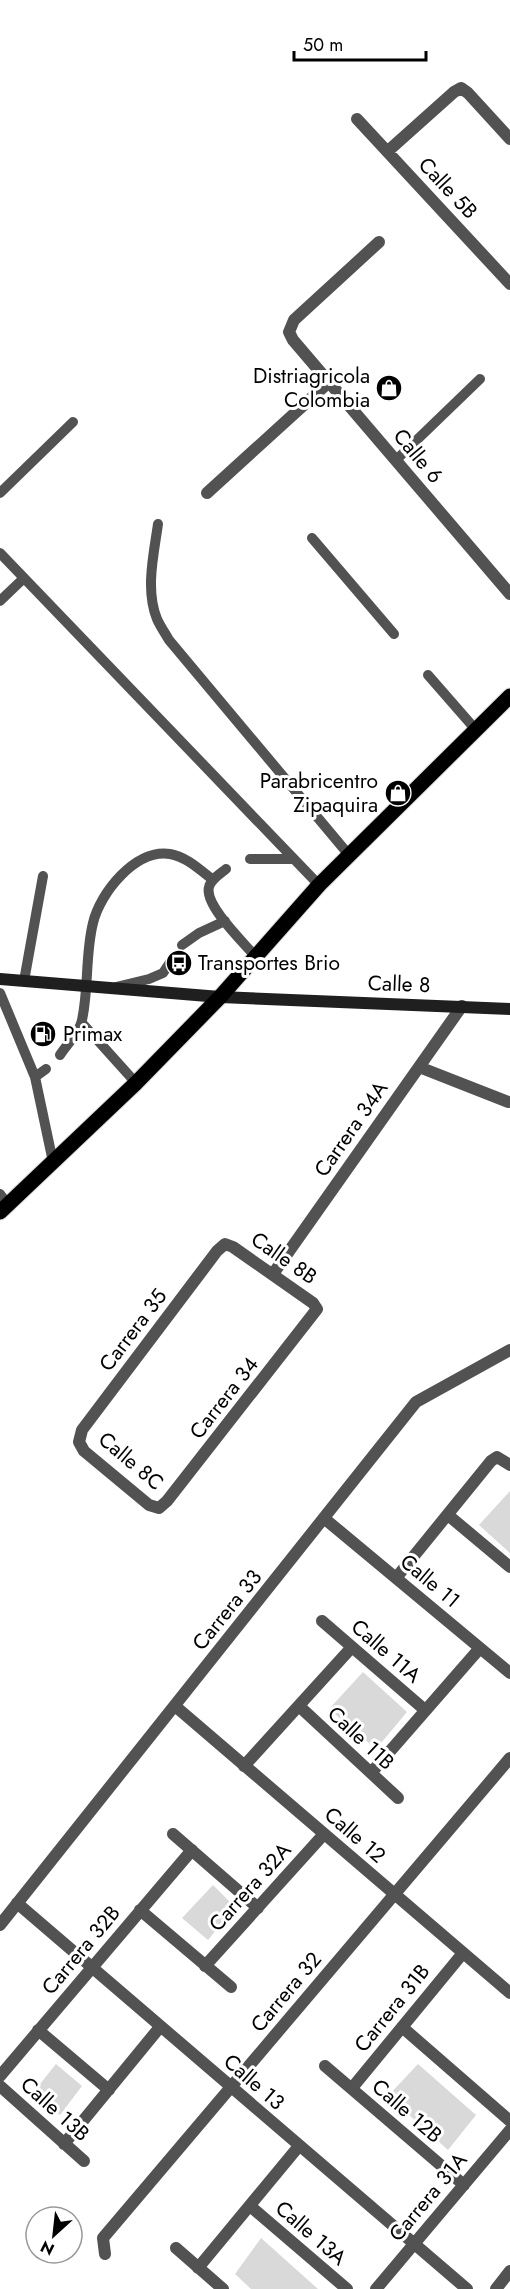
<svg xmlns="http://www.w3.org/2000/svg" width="510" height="2289" font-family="Jost,sans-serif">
<rect width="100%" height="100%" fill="#fff"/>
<path fill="#d9d9d9" d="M510,1491v62l-31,-28z
M363,1672l44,40 -31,37 -47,-40z
M213,1885l22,22 -27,33 -26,-22z
M56,2064l26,22 -22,29 -28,-21z
M418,2064l58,51 -28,35 -60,-54z
M261,2238l57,51h-67l-16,-15z"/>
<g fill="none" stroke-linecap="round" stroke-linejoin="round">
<defs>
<path id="primary" d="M0,1212l136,-129 84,-86 99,-112 191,-189"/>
</defs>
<use href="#primary" stroke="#dbdbdb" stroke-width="17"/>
<path stroke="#525252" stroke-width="10" d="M396,460l84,-81
M0,493l73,-71
M158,524c-4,29 -13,66 -1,95 3,7 8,14 12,21l180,215
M312,538l82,96
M0,553l319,332
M0,601l24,-23
M428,675l48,55
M250,859h44
M226,869c-6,5 -15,10 -17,18 -5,18 35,56 47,70
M182,945l17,-12 26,-12
M24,981l19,-105
M116,987l33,-8 14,-6 8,-12
M0,993l35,84 18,85
M82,1023l54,60
M60,1055c7,-11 20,-23 22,-35 7,-32 3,-65 11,-97 7,-30 42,-74 77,-69 17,3 30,16 43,26
M35,1077l11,-8
M0,1194l8,11"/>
<path stroke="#525252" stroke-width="12" d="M357,119l153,165
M388,151l66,-59 7,-4 7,5 42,46
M379,242l-85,78 -5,12 4,8 217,254
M207,493l122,-111
M419,1067l89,35
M225,1244l8,3 80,56 4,6 -150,192 -8,7 -10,-3 -65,-54 -5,-9 3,-12 135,-179z
M273,1274l189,-268
M448,1515l62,52
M325,1519l185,154
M396,1578l95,-117 6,-4 13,8
M322,1621l103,89
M175,1706l335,287
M299,1706l99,92
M244,1766l108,-119
M371,1773l109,-125
M173,1834l85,74
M17,1903l450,386
M140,1910l91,77
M0,1925l416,-523 94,-52
M205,1966l119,-132
M402,2027l108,94
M38,2030l71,60
M325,2066l139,119
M0,2076l192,-226
M0,2086l84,75
M352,2088l111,-135
M64,2144l96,-117
M250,2206l97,83
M176,2248l47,41
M105,2254l-2,-16 407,-480
M198,2268l101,-122
M376,2289l134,-159
M496,2289l14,-18"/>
<path stroke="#1f1f1f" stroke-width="12" d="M0,979l220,18 290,12"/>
<use href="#primary" stroke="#000" stroke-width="15"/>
</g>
<defs>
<symbol id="shop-disc" viewBox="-11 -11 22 22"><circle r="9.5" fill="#000" stroke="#fff"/><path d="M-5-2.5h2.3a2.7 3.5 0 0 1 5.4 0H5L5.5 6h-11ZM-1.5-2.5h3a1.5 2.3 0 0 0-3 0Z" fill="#fff"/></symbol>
<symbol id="bus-disc" viewBox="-11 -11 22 22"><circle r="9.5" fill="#000" stroke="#fff"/><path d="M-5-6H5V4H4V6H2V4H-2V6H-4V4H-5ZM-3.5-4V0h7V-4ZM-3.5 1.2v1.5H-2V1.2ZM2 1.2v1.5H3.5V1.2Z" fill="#fff"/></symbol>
<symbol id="fuel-disc" viewBox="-11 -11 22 22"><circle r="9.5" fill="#000" stroke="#fff"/><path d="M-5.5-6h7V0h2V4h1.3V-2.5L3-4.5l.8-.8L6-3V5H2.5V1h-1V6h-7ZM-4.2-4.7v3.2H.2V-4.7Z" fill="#fff"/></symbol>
</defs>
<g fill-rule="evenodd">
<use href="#shop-disc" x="374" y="373" width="30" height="30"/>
<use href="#shop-disc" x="383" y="778" width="30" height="30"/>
<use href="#bus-disc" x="164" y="948" width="30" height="30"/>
<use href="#fuel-disc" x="28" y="1019" width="30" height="30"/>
</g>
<g text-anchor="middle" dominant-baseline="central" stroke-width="6" stroke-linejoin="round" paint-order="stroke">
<g font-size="21" fill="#000" stroke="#fff">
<text transform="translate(448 188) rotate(47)">Calle 5B</text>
<text transform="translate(418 456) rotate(50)">Calle 6</text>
<text transform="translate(399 984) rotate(2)">Calle 8</text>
<text transform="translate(351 1129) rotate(-55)">Carrera 34A</text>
<text transform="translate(284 1258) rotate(35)">Calle 8B</text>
<text transform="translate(133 1330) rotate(-53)">Carrera 35</text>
<text transform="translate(224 1398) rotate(-52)">Carrera 34</text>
<text transform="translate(131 1461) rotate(40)">Calle 8C</text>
<text transform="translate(430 1581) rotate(40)">Calle 11</text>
<text transform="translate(227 1610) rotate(-51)">Carrera 33</text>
<text transform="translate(386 1651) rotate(41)">Calle 11A</text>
<text transform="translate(361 1738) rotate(43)">Calle 11B</text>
<text transform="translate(355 1835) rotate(41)">Calle 12</text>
<text transform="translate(250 1887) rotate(-48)">Carrera 32A</text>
<text transform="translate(81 1950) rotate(-50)">Carrera 32B</text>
<text transform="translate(286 1992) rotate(-50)">Carrera 32</text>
<text transform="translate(392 2008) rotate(-51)">Carrera 31B</text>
<text transform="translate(254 2082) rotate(41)">Calle 13</text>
<text transform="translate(55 2109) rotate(42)">Calle 13B</text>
<text transform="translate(407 2111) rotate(41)">Calle 12B</text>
<text transform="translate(428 2197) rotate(-50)">Carrera 31A</text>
<text transform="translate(311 2233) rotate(41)">Calle 13A</text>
</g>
<g font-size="21" fill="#000" stroke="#fff" text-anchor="end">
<text x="370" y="376">Distriagricola<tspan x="370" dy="24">Colombia</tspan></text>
<text x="378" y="781">Parabricentro<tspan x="378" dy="24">Zipaquira</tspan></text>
<text x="198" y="963" text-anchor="start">Transportes Brio</text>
<text x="63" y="1034" text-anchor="start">Primax</text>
</g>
</g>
<g transform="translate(54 2235) rotate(207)"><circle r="28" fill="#ffffff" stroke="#999999" stroke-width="1.5"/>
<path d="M0-4.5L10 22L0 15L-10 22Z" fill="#000000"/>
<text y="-9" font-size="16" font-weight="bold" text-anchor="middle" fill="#000000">N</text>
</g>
<path d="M294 51v9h132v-9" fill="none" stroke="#000000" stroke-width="3"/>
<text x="303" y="51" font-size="18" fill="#000000" stroke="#ffffff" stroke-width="4.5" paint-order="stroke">50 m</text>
</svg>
